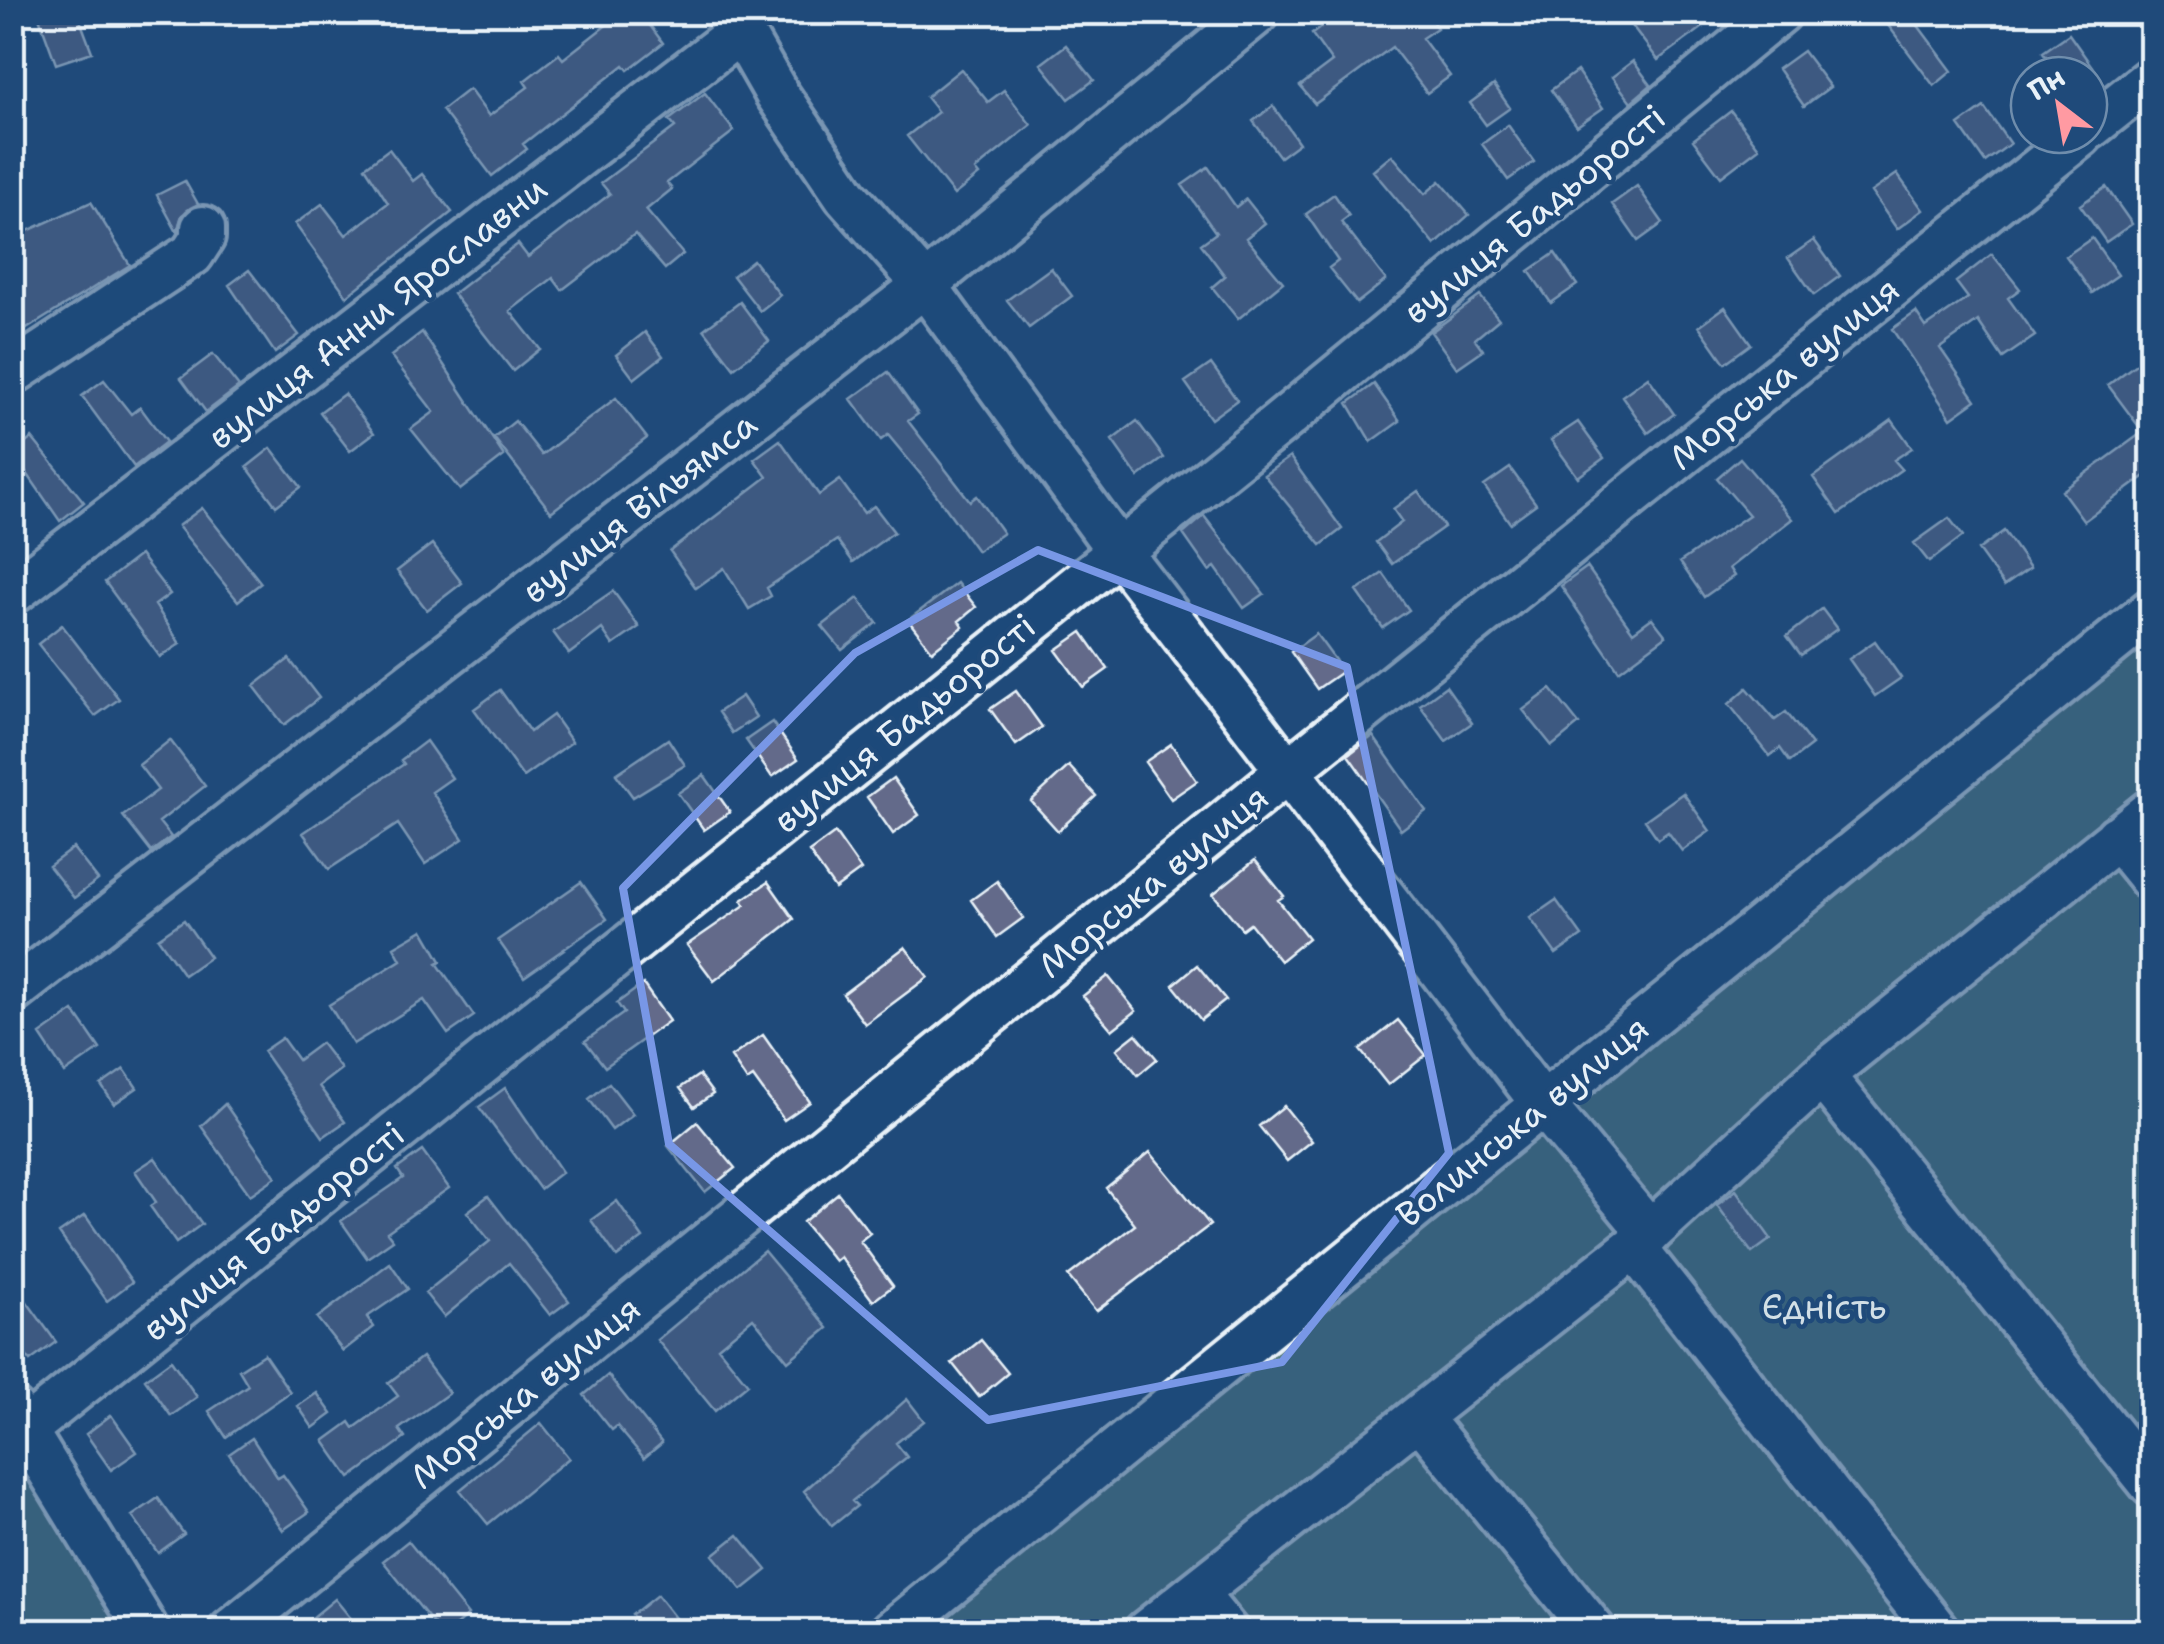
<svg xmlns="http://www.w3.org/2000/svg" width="2164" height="1644" font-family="'Shantell Sans',sans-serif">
<rect width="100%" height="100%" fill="#1f4a7a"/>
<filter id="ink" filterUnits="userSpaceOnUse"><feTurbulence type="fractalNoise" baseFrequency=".01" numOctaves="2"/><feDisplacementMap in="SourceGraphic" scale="20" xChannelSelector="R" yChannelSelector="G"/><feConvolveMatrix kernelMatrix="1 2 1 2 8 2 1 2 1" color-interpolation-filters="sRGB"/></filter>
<g filter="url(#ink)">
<path fill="#577b80" stroke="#a0b6bc" stroke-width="2.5" d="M2151,622v1009h-1246z
M13,1428l123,203h-123z"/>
<path fill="#646b8a" stroke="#e8f1f8" stroke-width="2.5" d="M37,12h40l15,40 -36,12z
M623,12h17l23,31 -35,27 -4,-5 -101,79 4,5 -35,27 -50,-66 27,-21 20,27 39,-29 -4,-6 35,-27 4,5z
M1341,12h85l11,16 -15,10 28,38 -23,17 -35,-46 -77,57 -15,-18 32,-24 -20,-28z
M1644,12h46l12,16 -44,32 -28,-37z
M1878,12h30l44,59 -18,15z
M2069,34l29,41h-39l-16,-23z
M1066,45l28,35 -25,19 -28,-35z
M1803,51l27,36 -26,19 -26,-37z
M1633,61l18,24 -20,17 -19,-25z
M961,69l27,33 16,-12 27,35 -56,45 4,5 -25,20 -47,-59 31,-24 -12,-15z
M1577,71l26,37 -26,18 -26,-36z
M1494,85l16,23 -24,17 -16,-22z
M705,93l29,38 -67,52 5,6 -26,21 37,44 -18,15 -30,-35 -73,56 -9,-12 -43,33 30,38 -27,22 -60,-77 65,-50 10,13 82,-63 -9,-11 74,-56 -6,-7z
M1273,106l26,37 -19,14 -27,-36z
M1984,107l26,37 -25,18 -26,-37z
M1731,111l28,37 -38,29 -28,-37z
M1508,125l26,37 -26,18 -26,-36z
M389,149l24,32 9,-7 30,38 -105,84 -52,-72 27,-20 24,31 42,-32 -23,-36z
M1392,155l33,39 15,-13 29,34 -34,30 -62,-74z
M1208,167l28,40 10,-8 19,24 -19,15 37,44 -45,37 -26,-32 13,-11 -24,-32 15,-11 -34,-48z
M1897,174l26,36 -26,19 -26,-37z
M185,181l13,23 -16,11 -5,17 -20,-37z
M1637,186l26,37 -25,18 -26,-37z
M2106,187l26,37 -26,18 -26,-37z
M1334,194l15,22 -8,6 45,58 -29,23 -28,-35 9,-7 -32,-47z
M91,202l39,63 -118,73v-100z
M2092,238l26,37 -26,18 -26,-37z
M1814,240l26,36 -26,19 -26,-37z
M1555,253l22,32 -26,18 -22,-32z
M1992,254l28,35 -12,9 27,38 -32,22 -25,-37 -38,27 36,52 -25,18 -59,-89 24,-17 10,15 42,-29 -12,-16z
M753,260l27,35 -20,16 -27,-35z
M1051,268l21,28 -43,32 -22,-28z
M249,270l50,65 -24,18 -46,-68z
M1480,296l19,23 -24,20 8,11 -26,18 -26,-36z
M740,302l29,39 -35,27 -30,-39z
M1725,307l26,37 -26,19 -26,-37z
M422,332l82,124 -44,34 -49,-61 23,-17 -43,-56z
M645,332l18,24 -29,23 -18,-24z
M2152,352v119l-68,50 -22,-30 81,-59 -35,-47z
M213,354l26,33 -33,25 -25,-34z
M1211,364l26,36 -26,19 -26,-37z
M888,372l30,42 -10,7 62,80 7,-5 26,37 -26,18 -50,-69 -39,-47 -7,5 -30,-41z
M1648,377l26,37 -26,19 -26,-37z
M104,380l27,34 9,-7 26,35 -32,25 -52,-71z
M1374,384l26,37 -29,21 -23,-39z
M344,394l30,39 -24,18 -30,-39z
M616,398l31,40 -96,74 -57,-74 21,-17 27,34z
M1892,420l20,28 -18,12 8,9 -63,45 -26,-37z
M1137,421l27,37 -26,19 -26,-37z
M1578,422l26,36 -26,19 -27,-37z
M32,438l52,64 -24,19 -47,-68z
M780,440l39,55 21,-15 24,33 10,-7 20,26 -41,30 -16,-22 -70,48 4,8 -22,13 -25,-41 -28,20 -26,-37 97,-74 -13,-18z
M271,448l30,39 -25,19 -29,-39z
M1290,457l52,72 -21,16 -57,-70z
M1740,458l52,61 -63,49 5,8 -30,21 -24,-35 69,-47 -32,-37z
M1510,468l26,36 -26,19 -26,-37z
M1418,491l26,36 -52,37 -16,-22 26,-20 -9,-13z
M202,508l59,75 -23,18 -60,-75z
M1204,516l60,78 -20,14 -29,-41 -6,4 -26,-37z
M1949,518l14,18 -34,26 -15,-19z
M2004,531l26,37 -26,18 -26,-36z
M432,544l30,39 -35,27 -30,-39z
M140,555l30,39 -15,11 25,39 -20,13 -55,-75z
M1587,567l46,65 19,-14 14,18 -47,35 -58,-85z
M1383,573l26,37 -26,18 -26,-37z
M957,583l19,24 -17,14 4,6 -31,24 -24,-31z
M613,591l26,36 -26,18 -11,-16 -33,25 -16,-22z
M858,598l19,25 -35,27 -20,-24z
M1822,609l15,20 -36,26 -14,-19z
M62,625l57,74 -24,17 -57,-72z
M1082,632l26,37 -25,18 -27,-37z
M1316,634l27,37 -26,18 -26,-37z
M1875,641l26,37 -26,18 -26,-37z
M289,659l30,39 -35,27 -30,-39z
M1446,686l26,37 -26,18 -26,-36z
M1747,688l28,32 11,-8 26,33 -22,17 -10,-14 -10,8 -41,-52z
M1551,689l28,35 -27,22 -29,-36z
M500,690l30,42 23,-17 19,27 -49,35 -49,-68z
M1016,691l26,36 -26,18 -26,-36z
M742,696l14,21 -24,16 -14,-21z
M772,722l26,37 -26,18 -26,-37z
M1373,736l53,75 -25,19 -53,-75z
M668,739l17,26 -52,32 -17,-23z
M170,740l35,46 -46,36 12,15 -20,15 -28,-36 35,-26 -19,-25z
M426,741l26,37 -20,14 31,47 -38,25 -27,-40 -69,45 -26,-36 101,-69 -3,-4z
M1171,744l26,37 -26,18 -26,-37z
M1069,766l27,30 -38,35 -27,-30z
M704,775l26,37 -26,18 -26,-37z
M893,778l26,37 -26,19 -26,-37z
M1683,793l27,38 -28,20 -14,-19 -10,7 -13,-19z
M835,833l26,37 -26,19 -26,-37z
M73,848l25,32 -24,18 -25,-32z
M1255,860l29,36 -6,4 30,38 -28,23 -30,-38 -8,6 -29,-35z
M997,881l26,37 -26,19 -26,-37z
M581,882l26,37 -83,58 -26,-37z
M768,882l26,37 -80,62 -27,-36 58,-40 -3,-5z
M1556,900l26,36 -26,18 -26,-36z
M184,920l26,37 -26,18 -26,-37z
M423,930l18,31 -4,2 37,53 -26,18 -24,-34 -71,44 -24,-39 72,-45 -7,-13z
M905,947l23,30 -63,47 -22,-30z
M1197,965l29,35 -25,20 -28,-35z
M1108,976l28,35 -24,19 -29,-34z
M643,984l26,37 -64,46 -20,-26 39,-28 -7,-10z
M74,1011l26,38 -35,24 -25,-38z
M1398,1020l28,35 -38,30 -28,-35z
M1136,1034l21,25 -19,16 -21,-26z
M763,1035l47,67 -26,18 -31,-43 -6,4 -16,-24z
M282,1038l16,22 23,-17 20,26 -22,17 26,36 -22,15 -60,-86z
M124,1069l13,19 -23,16 -13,-19z
M699,1075l14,19 -19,13 -14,-19z
M609,1083l24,31 -21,16 -23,-31z
M505,1088l57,84 -22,17 -61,-82z
M225,1104l51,73 -26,18 -49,-69z
M1284,1106l28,35 -25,20 -28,-35z
M697,1122l38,46 -30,24 -37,-46z
M422,1151l27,37 -62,44 6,8 -26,18 -26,-37 62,-43 -6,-9z
M1150,1152l60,73 -114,86 -28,-35 67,-51 -29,-37z
M155,1158l47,66 -26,19 -26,-37 6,-4 -21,-31z
M1736,1190l35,49 -19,14 -35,-48z
M838,1193l32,40 -10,8 33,45 -20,15 -33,-44 -5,4 -32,-39z
M488,1196l81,105 -19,14 -41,-52 -65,54 -19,-24 65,-52 -23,-29z
M617,1201l26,37 -26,19 -26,-37z
M85,1215l47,67 -25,19 -48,-68z
M764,1251l64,77 -40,33 -35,-43 -35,29 30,37 -33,27 -58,-71z
M390,1263l18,26 -41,28 7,10 -31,24 -26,-33z
M12,1281l44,61 -26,19 -18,-25z
M981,1340l27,33 -29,24 -27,-34z
M264,1354l26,38 -64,45 -17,-26 39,-26 -9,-15z
M422,1357l27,36 -50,36 6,9 -55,40 -26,-37 26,-19 4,6 44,-32 -10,-13z
M171,1360l26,37 -26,19 -26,-37z
M608,1375l54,68 -18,15 -27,-32 -5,4 -28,-35z
M317,1393l15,21 -19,14 -15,-22z
M907,1399l17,22 -28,22 11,14 -55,44 5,5 -25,20 -28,-35z
M111,1415l26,37 -26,18 -25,-36z
M541,1423l28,35 -81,66 -28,-34z
M252,1438l26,40 5,-3 26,37 -26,18 -54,-76z
M158,1498l26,36 -26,19 -26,-37z
M738,1535l29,35 -25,20 -29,-35z
M408,1541l60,74 -20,17h-8l-57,-71z
M657,1595l29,37h-40l-14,-17z
M335,1599l27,33h-67z"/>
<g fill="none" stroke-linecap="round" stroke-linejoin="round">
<defs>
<path id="minor" d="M744,12l-3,19 36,63 69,102 79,89 193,265 425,554 107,129
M2089,128l63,-50
M12,373l180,-119 11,-17v-9
M12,593l729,-562
M2117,837l35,43
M12,992l913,-707 333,-273
M1822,1075l330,410
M1634,1247l304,385
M12,1409l136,223
M1420,1418l175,214
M25,1430l1255,-1007 500,-411
M1196,1594l31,38
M230,1632l1059,-862 792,-635
M892,1632l1260,-1022
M1146,1632l488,-385 188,-172 330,-265"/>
</defs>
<use href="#minor" stroke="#e8f1f8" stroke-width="50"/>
<use href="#minor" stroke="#1f4a7a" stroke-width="42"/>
</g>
</g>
<path d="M0 0H2164V1644H0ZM1038,550l309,117 102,486 -167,209 -294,58 -319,-276 -46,-256 232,-235z" fill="#1f4a7a" fill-opacity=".55" fill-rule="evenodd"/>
<path fill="none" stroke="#7897e6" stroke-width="8" stroke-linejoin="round" d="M1038,550l309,117 102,486 -167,209 -294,58 -319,-276 -46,-256 232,-235z"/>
<g text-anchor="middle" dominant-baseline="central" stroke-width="9" stroke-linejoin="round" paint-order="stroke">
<g font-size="35" fill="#e8f1f8" stroke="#1f4a7a">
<text transform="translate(1534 214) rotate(-39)">вулиця Бадьорості</text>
<text transform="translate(377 312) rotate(-38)">вулиця Анни Ярославни</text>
<text transform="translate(1784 373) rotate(-39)">Морська вулиця</text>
<text transform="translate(639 507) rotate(-38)">вулиця Вільямса</text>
<text transform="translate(904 723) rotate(-39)">вулиця Бадьорості</text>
<text transform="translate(1153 881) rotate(-39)">Морська вулиця</text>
<text transform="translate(1522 1121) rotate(-39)">Волинська вулиця</text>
<text transform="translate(273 1231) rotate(-39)">вулиця Бадьорості</text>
<text transform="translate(525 1392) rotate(-39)">Морська вулиця</text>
</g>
<g font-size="35" fill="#d2dfe6" stroke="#1f4a7a">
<text x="1824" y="1306">Єдність</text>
</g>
</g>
<rect width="2164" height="1644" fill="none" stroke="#1f4a7a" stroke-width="50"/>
<rect x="25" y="25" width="2114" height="1594" fill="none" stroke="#e8f1f8" stroke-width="4" filter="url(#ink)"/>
<g transform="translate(2059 105) rotate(329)"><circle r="48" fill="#1f4a7a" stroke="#6f8dac" stroke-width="2.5"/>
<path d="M0-8L18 38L0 25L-18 38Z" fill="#ff9aa2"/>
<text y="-15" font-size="28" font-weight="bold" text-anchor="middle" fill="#e8f1f8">Пн</text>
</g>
</svg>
